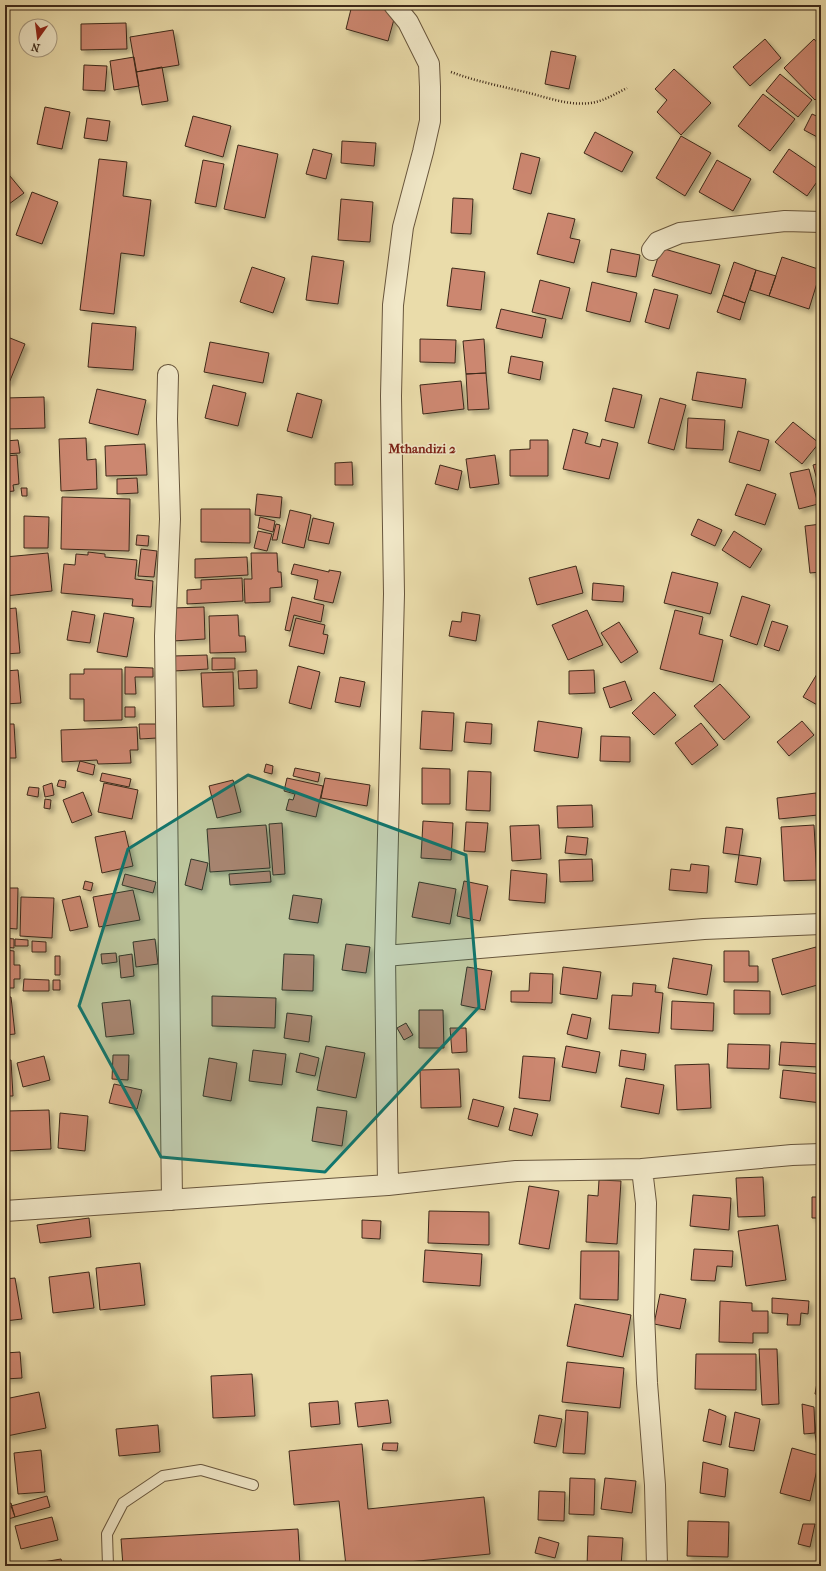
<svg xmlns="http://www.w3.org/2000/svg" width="826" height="1571" font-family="'IM FELL French Canon',serif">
<defs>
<filter id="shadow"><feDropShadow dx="3.5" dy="3.5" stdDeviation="2" flood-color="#0004"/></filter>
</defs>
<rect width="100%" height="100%" fill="#eadcaa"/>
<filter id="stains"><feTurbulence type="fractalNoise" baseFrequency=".005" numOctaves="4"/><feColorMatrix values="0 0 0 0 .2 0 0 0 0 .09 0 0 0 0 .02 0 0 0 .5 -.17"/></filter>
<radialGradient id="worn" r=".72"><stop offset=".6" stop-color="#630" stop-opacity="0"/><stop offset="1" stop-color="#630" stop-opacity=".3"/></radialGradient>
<path fill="#cc8770" stroke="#3d2919" filter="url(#shadow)" d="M352,5h18l26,7 -8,29 -42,-12z
M126,23l1,26 -46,1v-26z
M173,30l6,35 -43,7 -6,-35z
M765,39l16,19 -31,28 -17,-19z
M814,39l7,8v47l-6,6 -31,-32z
M551,51l25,5 -7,33 -24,-5z
M134,57l5,29 -25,4 -4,-29z
M84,65l23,1 -2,25 -22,-1z
M162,67l6,34 -26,4 -6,-33z
M674,69l37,34 -30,32 -24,-23 10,-12 -12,-11z
M780,74l32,26 -14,17 -32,-26z
M763,94l32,25 -25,32 -32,-25z
M45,107l25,5 -8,37 -25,-5z
M812,114l9,4v21l-17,-9z
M193,116l38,10 -8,31 -38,-11z
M87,118l23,3 -3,20 -23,-3z
M595,132l38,20 -11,20 -38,-19z
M681,136l30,17 -26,43 -29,-18z
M342,141l34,2 -2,23 -33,-3z
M238,145l40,9 -13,64 -41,-9z
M313,149l19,5 -6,25 -20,-5z
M789,149l32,22v5l-14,20 -34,-24z
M521,153l19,5 -9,36 -18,-5z
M99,159l28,3 -4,34 28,4 -7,56 -23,-3 -7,61 -34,-4z
M203,160l21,4 -8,43 -21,-4z
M717,160l34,19 -18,32 -34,-19z
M5,170l19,23 -19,14z
M32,192l26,10 -16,42 -26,-9z
M453,198l20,1 -2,35 -20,-1z
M341,199l32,3 -3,40 -32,-2z
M548,213l27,6 -5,19 10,2 -6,23 -37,-9z
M661,248l59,17 -9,29 -59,-18z
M611,249l29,6 -4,22 -29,-5z
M312,256l32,5 -6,43 -32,-4z
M782,257l39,13 -12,39 -40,-13z
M734,262l22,8 -11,33 -22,-8z
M252,267l33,11 -12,35 -33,-11z
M452,268l33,4 -4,38 -34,-4z
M756,270l20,6 -7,20 -19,-6z
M540,280l30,8 -8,31 -30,-7z
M592,282l45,11 -7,29 -44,-11z
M654,289l24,6 -9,34 -24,-7z
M723,295l22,8 -5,17 -23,-8z
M501,309l45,10 -4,19 -46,-10z
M92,323l44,4 -3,43 -45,-3z
M5,336l20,8 -16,39 -4,-2z
M420,339l36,1 -1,23 -35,-1z
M484,339l2,34 -20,1 -3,-33z
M210,342l59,11 -6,30 -59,-11z
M511,356l32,6 -3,18 -32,-7z
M697,372l49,7 -4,29 -50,-8z
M486,373l3,36 -21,1 -2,-36z
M461,381l3,28 -41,5 -3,-29z
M213,385l33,8 -8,33 -33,-8z
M613,388l29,7 -8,33 -29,-7z
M97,389l49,11 -8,35 -49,-12z
M297,393l25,7 -10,38 -25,-7z
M44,397l1,31 -40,1v-31z
M660,398l26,7 -12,45 -26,-7z
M688,418l37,2 -2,30 -37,-2z
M793,422l26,21 -17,21 -27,-22z
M573,429l15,4 -3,10 15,4 2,-8 16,4 -9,36 -46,-10z
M738,431l31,9 -9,31 -31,-9z
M86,438l1,22 9,-1 1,30 -36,2 -2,-52z
M18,440l2,13 -15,1v-13z
M530,440h18v36h-38v-26l20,-1z
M145,444l2,31 -41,1 -1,-30z
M17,455l2,29 -6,1 1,6 -9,1v-36z
M495,455l4,29 -29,4 -4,-29z
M352,462l1,23h-18v-22z
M821,463v32l-8,-30z
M440,465l22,6 -4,19 -23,-6z
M809,469l9,35 -19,5 -9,-36z
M137,478l1,15 -21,1v-15z
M747,484l29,10 -11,31 -30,-10z
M21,488h6v8h-5z
M257,494l25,3 -2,21 -25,-3z
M62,497l68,2 -1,52 -68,-2z
M201,509h49v34l-49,-1z
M290,510l21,5 -7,33 -22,-5z
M24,516l25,1 -1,31h-24z
M260,517l15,4 -2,11 -15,-4z
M313,518l21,5 -5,21 -21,-4z
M698,519l24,11 -7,16 -24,-11z
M276,524l4,1 -3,15h-5z
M821,524v48l-11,1 -5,-47z
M258,531l14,3 -5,17 -13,-3z
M734,531l28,18 -12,19 -28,-18z
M137,535l12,1 -1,10 -12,-1z
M141,549l16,2 -3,26 -16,-1z
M88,552l17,2v3l32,3 -2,19 18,2 -2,26 -19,-1 1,-7 -72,-6 3,-29 11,1 1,-11 12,1z
M48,553l4,38 -47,5v-39z
M251,553h26l1,19h3l1,15 -12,1v14l-25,1 -1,-24h8z
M247,557l1,18 -53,3v-19z
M294,564l35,8v-2l12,2 -8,31 -19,-4 4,-19 -27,-6z
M576,566l7,27 -46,12 -8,-27z
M672,572l46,11 -8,31 -46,-11z
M242,578l1,23 -56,3v-14l14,-1v-9z
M593,583l31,3 -1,16 -31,-2z
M742,596l28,9 -13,40 -27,-9z
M292,597l32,8 -3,17 -27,-7 -4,16 -5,-1z
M204,607l1,32 -32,2 -1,-33z
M16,608l4,45 -15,1v-45z
M587,610l16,35 -35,15 -16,-35z
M675,610l28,7 -4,17 24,6 -10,42 -53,-13z
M72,611l23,4 -5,28 -23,-3z
M462,612l18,3 -4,26 -27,-5 3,-15 9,1z
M104,613l30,5 -7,39 -30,-5z
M238,615l1,21h6l1,16 -36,1 -1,-37z
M296,618l29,7 -2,9 5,1 -4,19 -35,-8z
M772,621l16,5 -9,25 -15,-5z
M619,622l19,30 -17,11 -20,-30z
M207,655l1,14 -34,2 -1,-15z
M212,658h23v11l-23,1z
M298,666l22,6 -9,37 -22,-6z
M125,667l28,1v9h-18l1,17h-11z
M84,669h38v51l-38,1v-22h-14v-25h14z
M18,670l3,33 -16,1v-33z
M257,670v18l-18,1 -1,-18z
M594,670l1,23 -26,1v-23z
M233,672l1,34 -31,1 -2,-34z
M817,674l4,2v31l-18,-10z
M340,677l25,5 -5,25 -25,-5z
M625,681l7,19 -22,8 -7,-20z
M720,684l30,33 -26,23 -30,-34z
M654,692l22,23 -22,20 -22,-22z
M125,707h10v10h-10z
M422,711l32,2 -2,38 -32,-2z
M538,721l44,7 -4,30 -44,-7z
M802,721l12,14 -25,21 -12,-14z
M466,722l26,2 -1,20 -27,-2z
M701,723l17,22 -26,20 -17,-22z
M5,724h9l2,34h-11z
M139,724h17l1,14 -17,1z
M137,727l1,23h-8l1,13 -33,1 -1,-4 -35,2 -1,-32z
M601,736l29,1v25l-30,-1z
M80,761l15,4 -2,10 -16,-4z
M266,764l7,2 -1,8 -8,-2z
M295,768l25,5 -2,9 -25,-6z
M422,768l28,1v35h-28z
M468,771l23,1 -1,39 -24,-1z
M102,773l29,6 -2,8 -29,-6z
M287,778l36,8 -7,31 -30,-7 3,-11 4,1 2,-6 -11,-3z
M325,778l45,7 -3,21 -46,-8z
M59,780l7,1 -1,7 -8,-2z
M233,780l8,32 -24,6 -8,-32z
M52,783l2,12 -9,2 -2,-11z
M104,783l34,7 -6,29 -34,-7z
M29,787l10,1 -1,9 -11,-2z
M83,792l9,23 -20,8 -9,-23z
M816,793l2,22 -39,4 -2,-21z
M45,799l6,1 -1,9 -6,-1z
M592,805l1,22 -35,1 -1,-22z
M423,821l30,2 -2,37 -30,-2z
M466,822l22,1 -3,29 -21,-1z
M282,823l3,51 -12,1 -4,-51z
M266,825l4,43 -60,4 -3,-43z
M539,825l2,34 -29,2 -2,-35z
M814,825l3,55 -33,1 -3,-54z
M726,827l17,2 -4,26 -16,-2z
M125,831l8,35 -31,7 -7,-36z
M567,836l21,2 -2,17 -21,-2z
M739,855l22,3 -4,27 -22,-3z
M191,859l17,4 -6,27 -17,-5z
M592,859l1,22 -33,1 -1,-22z
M691,864l18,2 -2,27 -38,-3 2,-21 19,2z
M511,870l36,4 -2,29 -36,-3z
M270,871l1,11 -41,3 -1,-11z
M125,874l31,8 -3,11 -31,-8z
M85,881l8,2 -2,8 -8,-2z
M464,881l24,5 -8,35 -23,-5z
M419,882l37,7 -6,35 -38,-7z
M5,888h13l-1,41 -12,-1z
M133,890l7,30 -41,7 -6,-30z
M293,895l29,4 -4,24 -29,-4z
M80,896l8,31 -18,4 -8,-31z
M21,897l33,1 -2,40 -32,-2z
M5,938l9,1v9l-9,-1z
M15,939l13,1v6h-13z
M155,939l3,25 -22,3 -3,-25z
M32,941l14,1v10h-14z
M346,944l24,3 -4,26 -24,-3z
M816,947l5,19v18l-39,11 -10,-36z
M5,950l9,1v14h6v14h-6v9h-9z
M724,951h25v15h9v16h-34z
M116,953l1,9 -15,2 -1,-10z
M132,954l2,22 -13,2 -2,-22z
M284,954l30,1 -1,36 -31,-1z
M55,956h5v19h-5z
M673,958l39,7 -5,30 -39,-7z
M467,967l25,4 -7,39 -24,-5z
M563,967l38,5 -4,27 -37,-5z
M530,973l23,1 -1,29 -41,-1v-11h18z
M24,979l25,1v11h-26z
M53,980h7v10h-7z
M633,983l23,2 -1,7 8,1 -4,40 -50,-4 3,-34 20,1z
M734,990l36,1v23h-36z
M212,996l64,2 -1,30 -63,-2z
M5,997h6l4,37 -10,1z
M130,1000l4,34 -28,3 -4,-34z
M672,1001l42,2 -1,28 -42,-2z
M419,1010h24l1,38h-25z
M287,1013l25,3 -3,26 -25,-4z
M572,1014l19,4 -4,21 -20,-5z
M406,1023l7,12 -9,5 -7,-12z
M450,1028h16l1,24 -15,1z
M781,1042l39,2 -1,23 -40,-2z
M728,1044l42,1 -1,24 -42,-1z
M326,1046l39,7 -9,45 -39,-8z
M566,1046l34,6 -4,21 -34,-6z
M253,1050l33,4 -4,31 -33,-4z
M621,1050l25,4 -2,16 -25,-4z
M300,1053l19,5 -4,18 -19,-4z
M113,1055h16l-1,25 -16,-1z
M44,1056l6,24 -27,7 -6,-24z
M523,1056l32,2 -5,43 -31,-3z
M209,1058l28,5 -6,38 -28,-5z
M5,1060h6l2,36h-8z
M709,1064l2,44 -34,2 -2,-45z
M459,1069l2,38 -40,1 -1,-38z
M783,1070l38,4v29l-41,-5z
M626,1078l38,7 -5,29 -38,-7z
M114,1084l28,6 -5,19 -28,-6z
M473,1099l31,8 -6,20 -30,-8z
M317,1107l30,4 -5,35 -30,-5z
M514,1108l24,6 -6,22 -23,-6z
M49,1110l2,39 -43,2 -1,-40z
M60,1113l28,3 -3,35 -27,-3z
M820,1170l1,48h-9v-21h8z
M763,1177l2,39 -27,1 -2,-39z
M599,1180l22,1 -4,63 -31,-2 2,-47 10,1z
M529,1186l30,5 -10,58 -30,-5z
M693,1195l38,3 -2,32 -39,-4z
M429,1211l60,1v33l-61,-2z
M89,1218l2,19 -51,6 -3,-18z
M362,1220l19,1 -1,18 -18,-1z
M778,1225l8,55 -40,6 -8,-55z
M694,1249l39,2 -1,16 -15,-1 -2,15 -24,-1z
M425,1250l57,4 -2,32 -57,-4z
M581,1251h38l-1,49 -38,-1z
M140,1263l5,42 -45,5 -4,-42z
M89,1272l5,36 -41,5 -4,-36z
M15,1278l7,41 -17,2v-42z
M660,1294l26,5 -6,30 -26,-5z
M772,1298l37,3 -1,13 -7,-1 -1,12h-13l1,-11 -16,-1z
M720,1301l32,2v8h16v22h-15v10l-34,-1z
M575,1304l56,11 -8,42 -56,-11z
M759,1349h18l2,55 -17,1z
M20,1352l2,26 -17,1v-26z
M696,1354h60v36l-61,-1z
M821,1360v35l-6,-1z
M567,1362l57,6 -4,40 -58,-6z
M252,1374l3,42 -42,2 -2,-42z
M39,1392l7,36 -39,8 -2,-8v-29z
M388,1400l3,23 -33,4 -3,-24z
M338,1401l2,23 -29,3 -2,-24z
M802,1404l12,3 1,26 -11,1z
M818,1406h3v41h-4l-2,-14z
M709,1409l17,7 -5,29 -18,-4z
M566,1410l22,2 -3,42 -22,-1z
M735,1412l25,7 -6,32 -25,-4z
M539,1415l23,4 -6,28 -22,-4z
M158,1425l2,27 -41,4 -3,-27z
M383,1443h15l-1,8 -15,-1z
M362,1444l6,65 116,-12 6,57 -123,12h-21l-7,-65 -45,4 -5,-54z
M792,1448l28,8 -10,45 -30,-8z
M41,1450l4,42 -27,2 -4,-41z
M703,1462l25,7 -3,28 -25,-4z
M5,1474l4,20 -4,1z
M570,1478l25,1 -1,36 -25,-1z
M605,1478l31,3 -4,32 -31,-4z
M539,1491l26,1 -1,29 -26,-1z
M47,1496l3,11 -35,10 -4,-11z
M11,1503l4,14 -10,3v-15z
M52,1517l6,23 -37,9 -6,-23z
M688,1521l41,1 -1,35 -41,-1z
M803,1524h12l-5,23 -12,-3z
M298,1529l2,37h-177l-2,-27z
M588,1536l35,2 -2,28h-34z
M539,1537l20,6 -4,15 -20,-5z
M61,1559l2,7h-31l-1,-2z"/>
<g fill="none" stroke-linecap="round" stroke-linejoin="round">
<defs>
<path id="lane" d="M108,1566l-1,-32 16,-31 40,-27 38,-6 52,15"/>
<path id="street" d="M652,250l6,-8 22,-9 105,-12 36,1
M168,375l-1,44 3,100 -5,117 7,564
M385,956l319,-27 117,-5
M642,1169l4,34 -2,111 3,69 8,102 2,81
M388,1185l-3,-229 9,-362 -3,-198 2,-91 10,-78 20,-75 7,-31v-34l-1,-23 -21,-42 -14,-17
M5,1211l383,-26 128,-14 126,-2 150,-14 29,-1"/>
</defs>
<use href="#lane" stroke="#68563d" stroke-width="12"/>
<use href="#street" stroke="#68563d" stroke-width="22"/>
<path stroke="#3d2919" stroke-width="2.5" stroke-dasharray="1 2" stroke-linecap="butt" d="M451,72c24,9 49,14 74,20 21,5 43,14 66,11 13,-2 24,-9 36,-15"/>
<use href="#lane" stroke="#f1e8c8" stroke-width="10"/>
<use href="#street" stroke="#f1e8c8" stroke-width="20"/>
</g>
<path fill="#0f766e" fill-opacity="0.2" stroke="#0f766e" stroke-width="3" stroke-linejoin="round" d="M248,775l218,80 13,152 -154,165 -164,-15 -82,-151 49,-157z"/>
<g text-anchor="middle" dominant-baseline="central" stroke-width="3" stroke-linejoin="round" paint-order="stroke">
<g font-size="13" font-weight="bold" fill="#7a1f14" stroke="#f1e8c8">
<text x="422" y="448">Mthandizi 2</text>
</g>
</g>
<rect width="826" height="1571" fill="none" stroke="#eadcaa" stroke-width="20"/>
<rect x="6" y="6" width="814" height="1559" fill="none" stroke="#3d2919" stroke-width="2"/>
<rect x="10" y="10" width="806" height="1551" fill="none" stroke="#3d2919"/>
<g transform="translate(38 38) rotate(194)"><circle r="19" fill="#f1e8c8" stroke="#a99c82"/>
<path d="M0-3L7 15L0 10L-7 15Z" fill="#8f2418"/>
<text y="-6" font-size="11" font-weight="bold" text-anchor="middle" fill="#3d2919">N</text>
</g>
<rect width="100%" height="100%" filter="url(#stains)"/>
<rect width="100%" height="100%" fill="url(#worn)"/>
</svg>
